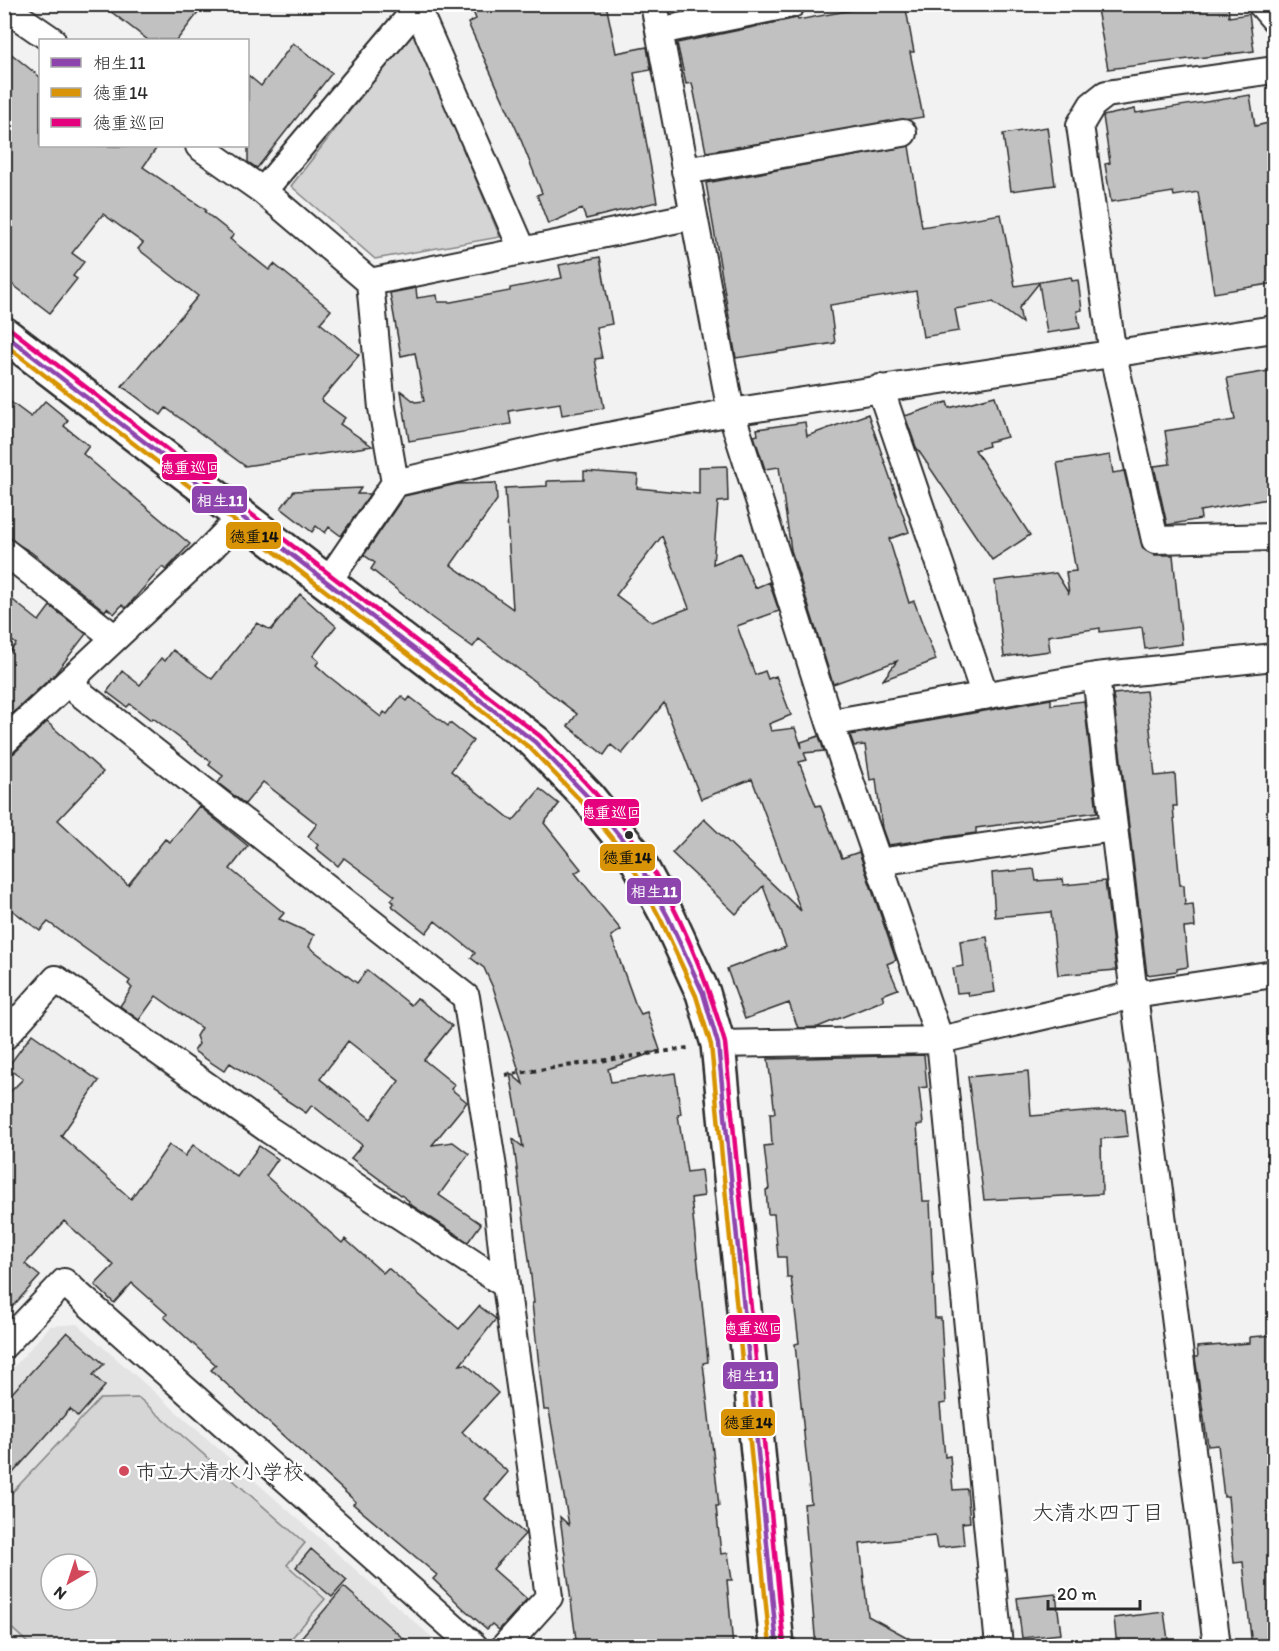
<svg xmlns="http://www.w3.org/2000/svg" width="1279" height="1651" font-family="Itim,'Klee One',sans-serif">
<rect width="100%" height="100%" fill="#f2f2f2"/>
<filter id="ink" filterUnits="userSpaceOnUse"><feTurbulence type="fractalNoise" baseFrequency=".0167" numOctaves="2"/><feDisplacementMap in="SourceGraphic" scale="12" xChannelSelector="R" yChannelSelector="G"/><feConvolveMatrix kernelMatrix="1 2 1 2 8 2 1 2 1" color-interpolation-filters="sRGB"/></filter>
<g filter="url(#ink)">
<path fill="#e3e3e3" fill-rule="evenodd" d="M77,1324l365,322h-437v-269l45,-51zM51,1564h36v36h-36z"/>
<path fill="#d5d5d5" stroke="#808080" stroke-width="1.5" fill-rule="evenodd" d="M413,30l87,207 -125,22 -84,-73z
M139,1398l166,145 -18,22 38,34 -40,47h-254l-26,-24v-122l95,-101zM51,1564h36v36h-36z"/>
<path fill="#c1c1c1" stroke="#2b2b2b" stroke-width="1.5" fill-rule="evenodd" d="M101,4h104l-28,36h-29z
M470,4h136l10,49 31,-6 4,23 -17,3 23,129 -71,17 -4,-10 -34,15 -11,-29 5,-2 -23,-58 -51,-112 8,-4z
M674,4h40l-39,8z
M868,4h37l9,48h-4l13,65 -217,35 -12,-60 -2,-9 -6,1 -9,-41 120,-25 1,2 71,-13z
M1096,4h132l1,13 20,-3 5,37 -146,18z
M293,43l39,30 -75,95 -9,-6v-87l13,11z
M4,48l36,29v69h118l-15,21 63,43 -1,2 29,23 -4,4 39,31 5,-6 57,46 -11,13 39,32 -38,45 24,18 -5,6 32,22 -127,20 -79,-58 -5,7 -39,-29 76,-90 -60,-47 5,-6 -40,-29 -31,39 12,9 -11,14 4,3 -27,34 -46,-35z
M1250,95l5,31 14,-3 6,37v123l-61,10 -16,-101 -24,4 -1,-4 -62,10 -6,-38 5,-1 -7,-47 32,-7 1,4z
M1047,127l8,58 -44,6 -8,-57z
M909,146l13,81 79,-13 14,72 56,-9 1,4 6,-1 4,30 -5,1 3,17 -33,5 -8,-50 -20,25 3,15 -29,-21 -38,7 4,22 -36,6 -7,-46 -86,14 5,38 -99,15 -30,-175z
M600,257l12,67 -16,3 6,31 -7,1 9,49 -42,7 -2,-12 -51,8 2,13 -102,17 -8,-50 14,11 9,-1 -9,-48 -14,3 -11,-63 26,-5 1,10 20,-3 1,7h13l59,-11v-3l52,-10 -3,-13z
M1275,370v52l-5,1 5,24v48l-8,1v3l-67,12 1,8 -34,6 -13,-59 16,-2 -5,-33 70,-11 -8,-42z
M995,396l12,41 -19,5 1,4 -14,4 55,85 -38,25 -76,-113 -11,-31 42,-14 2,6z
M4,397l27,20 14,-16 23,19 -4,6 25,20 -6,8 107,90 -24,26 -4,-3 -36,41 -4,-3 -8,9 -7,-6 -2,3 -74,-59 -27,-16z
M868,414l41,118 -20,7 20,64 5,-2 22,59 -53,20 14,-19 -64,23 -42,-134 -12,-83 -14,2 -11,-33 4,-1 -1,-6 48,-7 2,14z
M1110,455l3,18 11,-2 19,78 12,6h18l9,89 -37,5 -3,-22 -42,5v-4l-52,8 2,15 -46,6 -9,-76 61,-8 13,21 -3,-22 10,-1 -19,-108z
M727,466l1,35 -10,1 -5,62 27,-11 15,35 14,-6 10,29 -42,15 18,49 10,-4 3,8 8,-3 15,39 -22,9 2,7 24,-3 7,20 -1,-6 18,-6 5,15 -20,2 3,7 -8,2 17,44 4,-1 22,53 17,-6 37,108 -9,4 11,25 -16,6 2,5 -66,27 -20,1 -9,-25 -44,16 -18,-50 59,-22 -23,-61 -27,28 -64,-61 32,-34 97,92 -49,-132 -51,20 -37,-96 -42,51 -11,-9 -7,10 -36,-29 9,-12 -98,-75 -6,8 -41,-29 -61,-49 4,-6 -11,-8 40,-59 53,-12 39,-1 1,17 -46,65 62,44 -8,-121 42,-2v-5l37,-1v-9l54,4 -1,13 62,6v-27zM662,536l27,72 -37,14 -36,-27z
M361,488l-4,6h13l-29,42 -12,-9 -4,6 -9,-7 -4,6 -31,-24 13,-17z
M4,593l35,28 11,-15 36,28 -31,40 -51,47v-62l12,-15 -12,-9z
M300,594l36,32 -23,30 6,5 -3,4 11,10 54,42 3,-5 3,2 14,-18 6,5 3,-4 38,29 2,-3 23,18 -22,30 62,50 27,-32 19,15 -15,19 37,46 -6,4 46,57 -10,6 24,67 6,11 6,-2 13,38 -52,19 3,13 64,-9 6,41 -3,1 9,57 14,-2 3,26 -13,2 16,153 1,11 -5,1 16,143h-3l5,48 7,-1 4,27h-5l6,67h-156l-17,-130 9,8 -20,-115h-5l-12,-107h2l-5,-44 -16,-120 10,8 -13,-74 13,11 -29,-94 -10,-22 -13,-10 4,-5 -40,-32 -9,12 -34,-27 2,-3 -3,-3 4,-4 -51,-38 -6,8 -22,-18 2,-3 -10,-9 9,-12 -54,-42 -18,22 -27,-21 5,-7 -14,-11 2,-3 -58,-44 -2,2 -21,-16 -3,3 -20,-15 15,-21 18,14 21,-27 4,3 8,-11 39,29 45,-56 14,7z
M1146,691l9,85 20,-2 2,32h-4l7,79h4l1,20 8,-1 2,23 -11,1 4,39 -11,2v2l-30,4 -34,-281z
M1051,699v6l33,-4 13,111 -121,16v5l-88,12 -6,-17 -6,-49 -6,1 -5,-35 -11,1 -4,-11z
M47,722l56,50 -45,48 70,65 37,-46 5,3 29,-36 49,40 -18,23 54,44 -5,6 35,16 -5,12 48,36 10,-13 44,35 6,-7 35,28 -28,34 31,25 -4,4 16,13 -35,43 21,-3 16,12 -30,41 42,29 -13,18 -60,-39 1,-2 -58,-43 11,-13 -50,-40 -6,8 -76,-50 -6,8 -30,-20 5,-7 -3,-8 5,-8 -45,-32 -17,24 -19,-14 12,-18 -4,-4 2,-3 -82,-59 -8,9 -36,-27v-147l10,-4zM348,1041l51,40 -28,38 -51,-40z
M1034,869l2,12 27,-2 1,6 41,-4 11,89 -58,5 -7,-63 -56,5 -3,-44z
M987,937l8,55 -26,4 -1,-4 -11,1 -4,-25 10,-2 -3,-25z
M32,1034l67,47 -38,55 70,63 38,-54 16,11 8,-11 44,32 22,-31 19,13 -12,17 76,67 3,-4 38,34 5,-5 71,61 20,-23 17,13 -36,46 6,-1 32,29 -36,39 46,40 -23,27 40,35 -32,35 34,30 -28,31 -7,-6 -5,5 -23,-20 -31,-30 4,-4 -84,-71 3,-2 -145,-132 5,-5 -52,-48 3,-3 -35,-31 -18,20 -19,-18 19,-20 -50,-44 -39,43 15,12 -36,40v-218l19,-19 -16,-11z
M924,1055l3,32 -8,1 4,36 -6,1 6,76h7l5,117h6l5,85 -6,1 5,53 5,-1 3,34 14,-1 3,33 -8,1 2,22 -27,3 -2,-12 -75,8 8,72 57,31h-109l-12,-143 7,-1 -16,-159 4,-1 -8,-66h-4l-1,-20h-8l-4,-43h-6l-2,-24 3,-1 -5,-43 8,-1 -2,-32h5l-7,-54z
M1028,1071l3,45 94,-7 3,27 -27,3 1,55 -118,6 -16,-123z
M67,1332l37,32 -11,11 12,11 -27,31 -8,-8 -66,74v-81z
M1275,1335v172l-6,1 6,64v75h-23l-9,-85 -9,1 -6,-67 -4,1 -6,-52 -10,1 -13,-89h3l-1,-10 53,-4v-6z
M311,1549l36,31 -15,17 -36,-30z
M344,1587l69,60h-120z
M1056,1594l5,40 -39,4 -5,-40z
M1164,1612l5,35h-52l-3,-29z"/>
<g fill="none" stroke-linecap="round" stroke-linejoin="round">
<defs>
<path id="minor" d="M654,4l77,408 99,311 110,317 59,606
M1261,4l13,15
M4,7l48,33
M417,8l106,243
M659,31l133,-27
M1274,70l-168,24 -14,11 -12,20 33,230 42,185 119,-3
M199,146l64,45 107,91 12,126 13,75
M685,171l218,-38
M263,191l154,-183 -3,-4
M370,282l323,-66
M880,388l105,308
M4,551l111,87
M327,583l68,-100 157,-36 179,-35 543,-83
M1096,676l38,319 83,651
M67,683l399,314 28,177 12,111 43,312 -44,49
M830,723l266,-47 178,-19
M4,742l202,-189 36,-37
M878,862l236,-34
M4,1037l52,-58 213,151 237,155
M718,1044l222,-4 194,-45 140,-21
M4,1345l60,-63 410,364"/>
<path id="tertiary" d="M4,334l531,408 53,55 46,57 34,63 35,76 15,51 59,602"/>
</defs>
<use href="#minor" stroke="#2b2b2b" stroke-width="30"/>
<use href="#tertiary" stroke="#2b2b2b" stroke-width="38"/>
<path stroke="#2b2b2b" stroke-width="4" stroke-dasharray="4.5 4.5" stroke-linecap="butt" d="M505,1075l183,-27"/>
<use href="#minor" stroke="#fff" stroke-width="26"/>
<use href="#tertiary" stroke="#fff" stroke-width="33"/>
<defs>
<path id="bus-1" d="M4,334l531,408 53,55 46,57 34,63 35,76 15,51 59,602"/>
<path id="bus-2" d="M4,344l526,404 52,54 46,56 33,62 35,76 15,49 59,601"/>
<path id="bus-3" d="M9,328l531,408c35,35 72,72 100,114 37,54 67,129 85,193l59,602"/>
</defs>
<use href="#bus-1" stroke="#fff" stroke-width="9"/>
<use href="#bus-2" stroke="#fff" stroke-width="9"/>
<use href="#bus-3" stroke="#fff" stroke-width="9"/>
<use href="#bus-1" stroke="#8e44ad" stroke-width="4.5"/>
<use href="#bus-2" stroke="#d89406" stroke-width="4.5"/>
<use href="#bus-3" stroke="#e5007d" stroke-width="4.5"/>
</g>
</g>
<circle fill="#2b2b2b" stroke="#fff" stroke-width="2" cx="629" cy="835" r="5"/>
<circle fill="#d1495b" stroke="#fff" stroke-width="2" cx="124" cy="1471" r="6"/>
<g text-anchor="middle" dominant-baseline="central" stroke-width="5" stroke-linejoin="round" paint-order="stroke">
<g font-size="21" fill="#2b2b2b" stroke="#fff" text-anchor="start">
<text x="136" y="1471">市立大清水小学校</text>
</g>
<g font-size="22" fill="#2b2b2b" stroke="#fff">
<text x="1098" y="1512">大清水四丁目</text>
</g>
</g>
<g stroke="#fff" stroke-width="2">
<rect x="161" y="453" width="57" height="28" rx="6" fill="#e5007d"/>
<rect x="191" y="485" width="57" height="29" rx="6" fill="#8e44ad"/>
<rect x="225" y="521" width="57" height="29" rx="6" fill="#d89406"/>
<rect x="583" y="798" width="57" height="29" rx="6" fill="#e5007d"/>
<rect x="599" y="843" width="57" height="29" rx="6" fill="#d89406"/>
<rect x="626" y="877" width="56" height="28" rx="6" fill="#8e44ad"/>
<rect x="725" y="1314" width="56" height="29" rx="6" fill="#e5007d"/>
<rect x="722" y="1361" width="57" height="29" rx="6" fill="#8e44ad"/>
<rect x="720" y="1408" width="56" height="29" rx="6" fill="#d89406"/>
</g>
<g font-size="16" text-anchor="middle" font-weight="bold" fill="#fff">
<text x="190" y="473">徳重巡回</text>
<text x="220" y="506">相生11</text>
<text x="611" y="818">徳重巡回</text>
<text x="654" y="897">相生11</text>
<text x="753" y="1334">徳重巡回</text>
<text x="750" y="1381">相生11</text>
</g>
<g font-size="16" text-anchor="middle" font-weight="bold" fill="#111">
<text x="254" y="542">徳重14</text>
<text x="627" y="863">徳重14</text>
<text x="748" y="1428">徳重14</text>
</g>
<rect width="1279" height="1651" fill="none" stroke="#fff" stroke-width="24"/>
<rect x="12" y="12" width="1255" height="1627" fill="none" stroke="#2b2b2b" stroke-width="2" filter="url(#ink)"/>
<rect x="39" y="39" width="210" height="108" fill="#ffffff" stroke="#aaaaaa" stroke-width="1.5"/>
<rect x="51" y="58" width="30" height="9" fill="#8e44ad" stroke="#aaaaaa" stroke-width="1.5"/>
<text x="93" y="69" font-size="18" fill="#2b2b2b">相生11</text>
<rect x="51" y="88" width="30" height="9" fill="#d89406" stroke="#aaaaaa" stroke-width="1.5"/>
<text x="93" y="99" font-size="18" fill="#2b2b2b">徳重14</text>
<rect x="51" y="118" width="30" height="9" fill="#e5007d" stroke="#aaaaaa" stroke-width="1.5"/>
<text x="93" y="129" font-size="18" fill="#2b2b2b">徳重巡回</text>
<g transform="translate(69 1582) rotate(219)"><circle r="28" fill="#ffffff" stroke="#aaaaaa" stroke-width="1.5"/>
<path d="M0-4.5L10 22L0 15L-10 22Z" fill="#d1495b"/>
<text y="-9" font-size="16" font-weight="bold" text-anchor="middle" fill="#2b2b2b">N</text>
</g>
<path d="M1048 1600v9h92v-9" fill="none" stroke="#2b2b2b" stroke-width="3"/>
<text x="1057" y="1600" font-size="18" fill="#2b2b2b" stroke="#ffffff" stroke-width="4.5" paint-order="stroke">20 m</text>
</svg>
